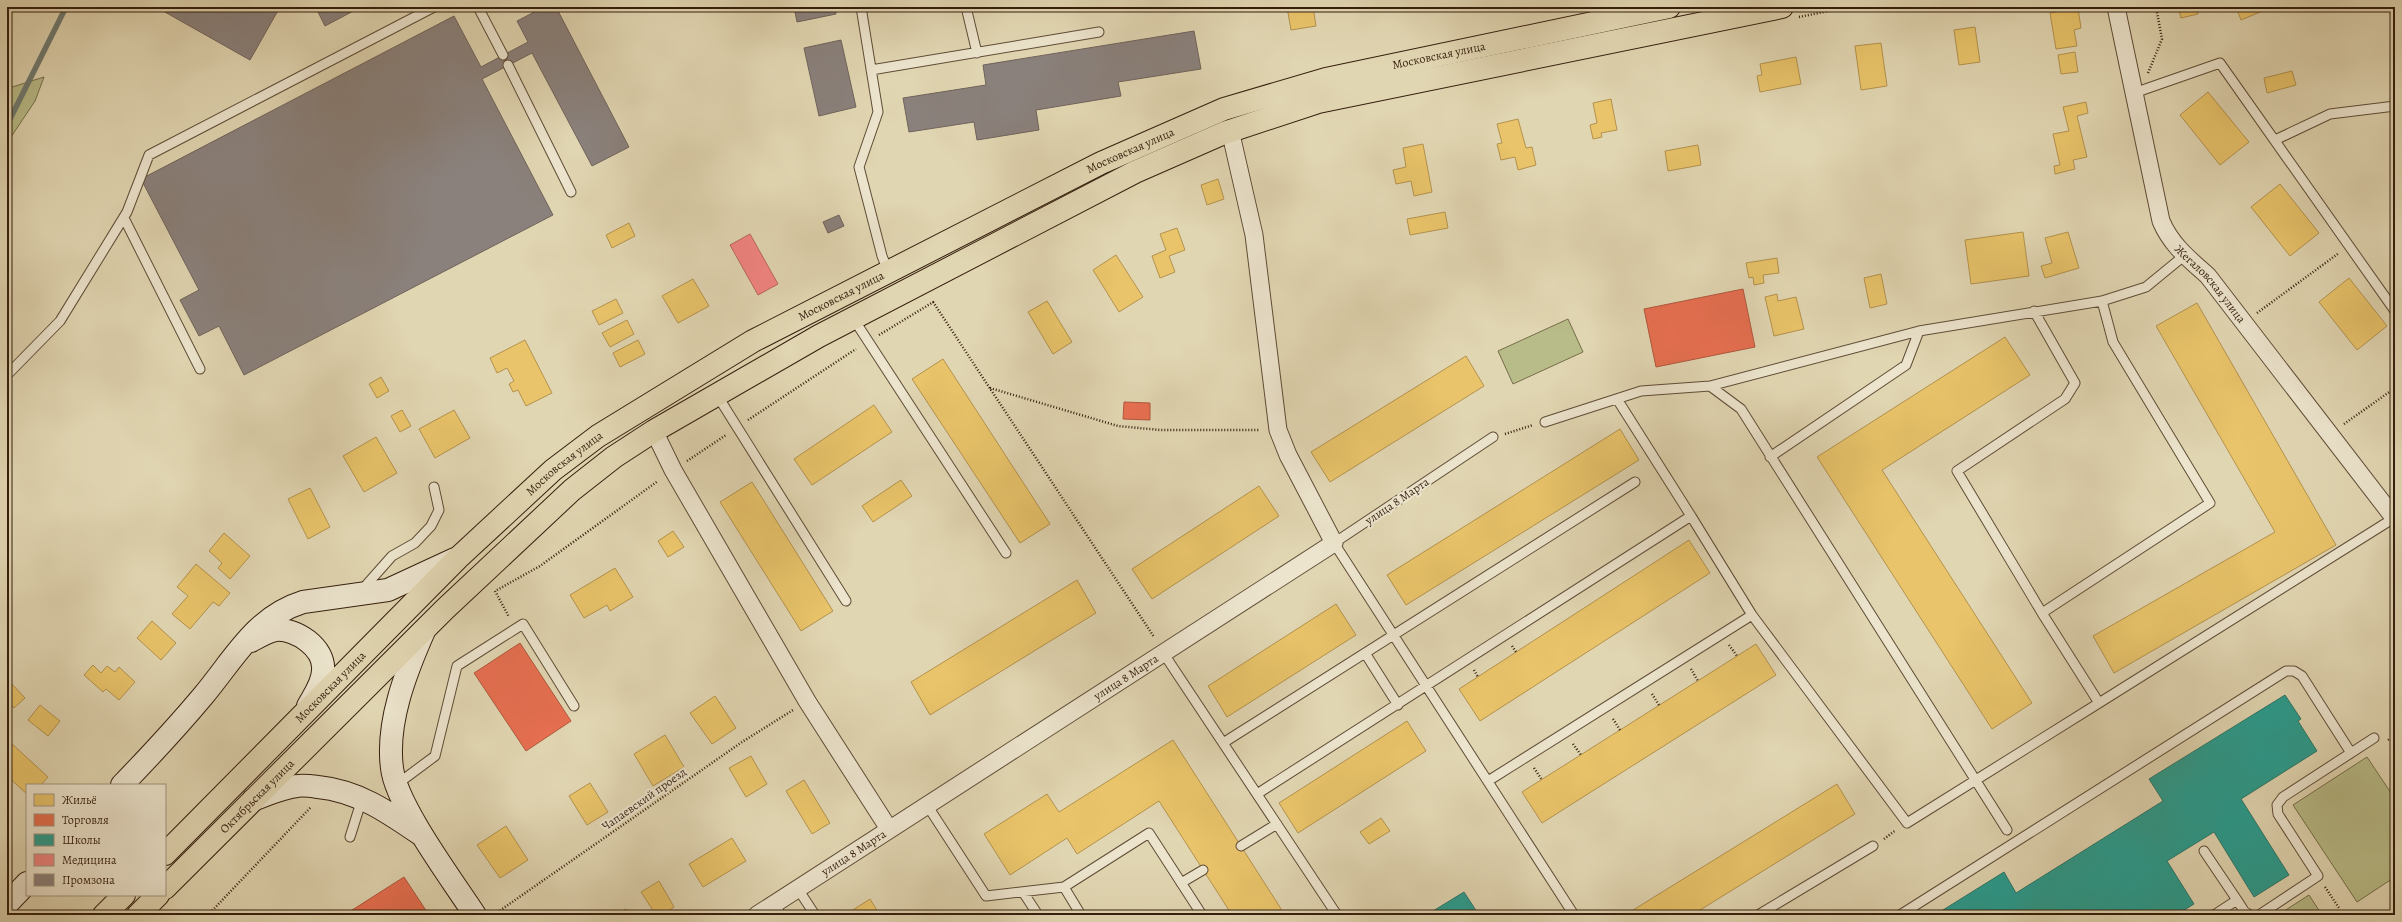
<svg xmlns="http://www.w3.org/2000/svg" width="2402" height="922" font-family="Alegreya,serif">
<rect width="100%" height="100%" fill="#e1d6b2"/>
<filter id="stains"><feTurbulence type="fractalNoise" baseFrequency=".005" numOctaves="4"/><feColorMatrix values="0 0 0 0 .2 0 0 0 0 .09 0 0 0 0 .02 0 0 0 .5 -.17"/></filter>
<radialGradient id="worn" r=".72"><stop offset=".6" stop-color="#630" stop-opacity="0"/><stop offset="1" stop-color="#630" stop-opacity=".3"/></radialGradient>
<path fill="#b8bc88" stroke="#766d4a" d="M44,77l-9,24 -28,42v-52l2,-3z
M1568,319l15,33 -70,32 -15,-33z
M2367,757l28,42v78l-38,25 -64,-97z
M2309,895l13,20h-44z"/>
<path fill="#e9c46a" stroke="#b3924e" d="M1287,7h26l3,19 -25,4z
M2178,7h18l2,7 -17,4z
M2236,7h34v1l-29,12z
M2078,8l3,20 -7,2 3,16 -21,3 -6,-36z
M1975,27l5,35 -21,3 -5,-35z
M1881,43l6,43 -26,4 -6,-44z
M2075,52l3,20 -17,2 -3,-19z
M1796,57l5,27 -41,8 -3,-16 5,-1 -2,-11z
M2292,71l4,14 -29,8 -3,-15z
M2208,92l41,50 -29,23 -40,-50z
M1611,99l6,31 -16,3 1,4 -9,2 -3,-14 7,-2 -4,-20z
M2086,102l2,11 -11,3 10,41 -14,3 2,9 -20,5 -1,-8 6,-1 -7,-31 16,-3 -6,-24z
M1518,119l8,29 6,-1 4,18 -18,5 -3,-13 -14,3 -4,-16 5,-1 -5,-19z
M1423,144l9,48 -18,4 -3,-15 -15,3 -3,-14 13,-3 -3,-19z
M1698,145l3,20 -33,6 -3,-20z
M1218,179l6,20 -17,6 -6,-20z
M2280,184l39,49 -29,23 -39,-49z
M1445,212l3,16 -38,7 -3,-16z
M629,223l6,13 -23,12 -6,-13z
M1177,228l8,22 -16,6 6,16 -15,6 -8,-22 14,-6 -6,-16z
M2023,232l6,44 -58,8 -6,-44z
M2068,232l11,36 -34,10 -4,-12 11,-3 -7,-25z
M1116,255l27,42 -24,15 -26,-42z
M1777,258l2,15 -16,2 1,8 -10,2 -1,-8 -4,1 -3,-15z
M1881,274l6,30 -17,4 -6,-30z
M2349,278l38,48 -30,24 -38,-48z
M693,279l16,27 -31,17 -16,-27z
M1777,294l1,7 18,-4 8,32 -30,7 -9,-39z
M616,299l7,14 -24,12 -7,-14z
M1047,301l25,41 -19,12 -25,-42z
M2197,303l139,242 -222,128 -21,-37 182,-104 -119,-206z
M627,320l7,14 -24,13 -8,-14z
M2005,337l25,38 -148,95 150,233 -40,26 -175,-272z
M525,340l27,53 -26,13 -8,-16 -5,2 -4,-8 5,-3 -7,-13 -10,5 -7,-15z
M638,340l7,14 -25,13 -7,-14z
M1466,356l18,30 -154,96 -19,-30z
M943,359l107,165 -30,19 -108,-164z
M381,377l8,14 -12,7 -8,-14z
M874,405l18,27 -80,53 -18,-26z
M402,410l9,16 -11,6 -9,-16z
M454,410l16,28 -35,20 -16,-29z
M1620,429l19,31 -233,145 -19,-30z
M376,437l21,36 -33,19 -21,-36z
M901,480l11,16 -39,26 -11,-16z
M752,482l81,129 -32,20 -81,-129z
M1259,486l20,30 -127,83 -20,-30z
M310,488l20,39 -22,12 -20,-40z
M673,531l11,16 -16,10 -10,-16z
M224,533l26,23 -20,23 -12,-11 4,-5 -13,-12z
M1689,540l21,33 -230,148 -21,-32z
M196,564l34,29 -11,13 -6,-4 -23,27 -18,-15 16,-18 -11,-9z
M615,568l18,29 -23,14 -3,-6 -23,13 -14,-23z
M1077,580l19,33 -166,102 -19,-33z
M1336,604l20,31 -129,82 -19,-31z
M152,621l24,22 -15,17 -24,-22z
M1756,644l20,31 -234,148 -20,-31z
M93,665l8,8 6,-7 8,6 4,-5 16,15 -16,18 -13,-11 -3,3 -19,-17z
M10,682l15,16 -11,10 -7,-8v-16z
M715,696l21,32 -24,16 -22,-31z
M40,705l20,16 -12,15 -20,-16z
M1407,721l19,30 -128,82 -19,-30z
M665,735l19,32 -31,19 -19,-32z
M1173,740l112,175h-53l-73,-114 -82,53 -10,-16 -57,37 -26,-41 63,-40 12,18z
M11,743l37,34 -7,8h-14v9l-20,-18v-28z
M751,756l16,28 -21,13 -17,-29z
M804,780l26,43 -18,11 -26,-43z
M590,783l18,29 -21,13 -18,-29z
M1837,784l18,30 -163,101h-67z
M1381,818l9,13 -21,13 -9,-12z
M506,826l22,34 -28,18 -23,-33z
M732,838l14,23 -43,26 -14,-23z
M659,881l15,26 -12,8h-6l-15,-23z
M870,899l10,16h-35z
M626,909l4,6h-14z"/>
<path fill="#e76f51" stroke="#b1573d" d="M1743,289l12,58 -99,20 -12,-58z
M1124,402l26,1v17l-27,-1z
M520,643l51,78 -45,30 -52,-78z
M404,877l25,38h-79l-1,-3z"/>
<path fill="#2a9d8f" stroke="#2d7768" d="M2285,695l16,24 -3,2 19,30 -76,48 48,76 -35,22 -40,-65 -47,29 27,43 -18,11h-241l69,-43 12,21 147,-92 -14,-22z
M1464,892l15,23h-43l-3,-4z"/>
<path fill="#f28482" stroke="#b9655f" d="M750,234l28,50 -20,11 -28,-50z"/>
<path fill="#8a817c" stroke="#70635b" d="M156,7h124l-30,53z
M323,7h36v1l-34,18 -8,-16z
M544,7h12l73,140 -37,19 -60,-113 -50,26 71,136 -309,160 -25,-49 -20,10 -19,-36 19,-10 -58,-111 313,-163 27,51 47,-25 -11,-21z
M794,7h41l1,7 -39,8z
M1194,31l7,38 -83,13 3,14 -85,14 3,20 -62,10 -3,-18 -65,10 -6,-34 83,-13 -3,-20z
M841,40l15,67 -37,9 -15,-68z
M839,215l5,11 -16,7 -5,-11z"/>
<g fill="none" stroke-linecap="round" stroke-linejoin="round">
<path stroke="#6e7a71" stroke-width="5.5" d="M7,125l59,-118"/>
<defs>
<path id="lane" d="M478,7l25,48
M861,7l17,105 -19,55 23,89 6,15
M966,7l11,46
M508,65l63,127
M871,70l228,-38
M2134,93l86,-30 175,248
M2275,140l55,-26 65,-8
M124,218l76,151
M853,318l153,235
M7,375l53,-54 67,-109 22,-57 285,-148
M1710,386l31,23 266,421
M717,395l129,206
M1545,422l96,-31 69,-5 209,-55 183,-30 44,-14 39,-32
M1493,437l-159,106 240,372
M1770,457l136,-92 13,-34
M1691,516l61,99 155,208 192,-120 -57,-90 -85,-142 108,-72 10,-16 -41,-72
M361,591l31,-35 23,-13 16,-17 8,-16 -5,-23
M2042,613l168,-110 -97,-161 -11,-41
M1365,653l33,52
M1164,654l173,261
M2099,703l295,-185
M1223,743l412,-261
M1488,781l264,-166
M396,785l39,-29 22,-90 66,-42 51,82
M1257,794l434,-278 -74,-117
M927,805l59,91 78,-9 85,-54 53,82
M350,837l12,-38
M1241,846l36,-22
M2204,851l33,49
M1181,883l22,-13
M1064,887l17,28
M798,889l17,26
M1023,892l15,23
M774,904l7,11
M1758,915l115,-69
M1900,915l386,-244h8l8,5 49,77
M2214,915l23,-15 7,11 6,4
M2259,915l59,-39 -40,-62 -1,-9 6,-8 91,-59"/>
<g id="street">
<path id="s1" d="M2116,7l45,214c10,24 28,38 47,55l187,243"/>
<path d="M654,431l19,39 134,231 82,128"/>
<path id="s2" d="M757,915l577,-372 -46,-88 -10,-25 -24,-195 -24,-105"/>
</g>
<path id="secondary" d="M424,631c-18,41 -38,91 -32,137 4,37 61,113 83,147
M251,641c7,-4 17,-10 25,-11 20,-2 49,18 47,40 0,13 -9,25 -15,36
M122,785c28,-29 55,-58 81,-89 31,-37 52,-79 100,-94l85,-12 67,-31
M253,800c14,-6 28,-12 44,-14 6,-1 14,0 21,1 40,4 70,25 102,47
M7,904l20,-21"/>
<g id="primary">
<path id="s3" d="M165,854l293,-296 95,-88 45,-34 155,-95 348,-178 123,-54 102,-30 343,-72"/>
<path id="s4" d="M165,888l280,-279 127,-119 42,-33 40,-26 165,-95 316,-164 89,-39 94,-31 464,-95"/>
<path d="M104,915l20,-20"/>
<path d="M138,915l20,-20"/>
</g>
</defs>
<use href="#lane" stroke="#5f4c36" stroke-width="11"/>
<use href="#street" stroke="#5f4c36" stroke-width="19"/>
<use href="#secondary" stroke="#341e0d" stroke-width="24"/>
<use href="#primary" stroke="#341e0d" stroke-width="24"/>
<path stroke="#341e0d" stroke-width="2.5" stroke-dasharray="1 2" stroke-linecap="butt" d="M1799,17l49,-10
M2148,73l14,-34 -6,-32
M933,302l221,335
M2257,313l82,-60
M879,335l56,-34
M990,388l128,38 42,4h100
M748,420l108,-71
M2344,424l51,-36
M1505,434l28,-9
M687,461l39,-26
M497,590l43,-24 118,-85
M495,591l14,26
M1729,645l8,11
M1512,646l4,6
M1691,669l7,12
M1474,670l4,7
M1652,694l7,11
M1613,719l7,11
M2388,740l7,-4
M1573,744l8,11
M1534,768l8,12
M1884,839l12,-9
M2325,887l14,21
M495,914l247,-172 51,-32
M208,915l103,-108"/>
<use href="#lane" stroke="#ece4cd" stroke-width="9"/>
<use href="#street" stroke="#ece4cd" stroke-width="17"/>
<use href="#secondary" stroke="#ece4cd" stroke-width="22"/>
<use href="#primary" stroke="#e1d6b2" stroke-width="22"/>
</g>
<g text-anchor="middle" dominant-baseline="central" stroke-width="4" stroke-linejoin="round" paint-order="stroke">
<g font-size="12" fill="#341e0d" stroke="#ece4cd">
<text stroke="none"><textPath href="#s3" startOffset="1531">Московская улица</textPath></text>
<text stroke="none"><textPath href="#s3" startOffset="1207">Московская улица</textPath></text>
<text stroke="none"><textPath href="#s1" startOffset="299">Жегаловская улица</textPath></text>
<text stroke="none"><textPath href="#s3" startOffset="883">Московская улица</textPath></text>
<text stroke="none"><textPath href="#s3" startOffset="559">Московская улица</textPath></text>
<text transform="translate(1397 501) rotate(-34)">улица 8 Марта</text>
<text stroke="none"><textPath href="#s2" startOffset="439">улица 8 Марта</textPath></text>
<text stroke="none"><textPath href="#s3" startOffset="235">Московская улица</textPath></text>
<text stroke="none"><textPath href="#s4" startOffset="130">Октябрьская улица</textPath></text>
<text transform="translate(644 799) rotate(-35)">Чапаевский проезд</text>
<text stroke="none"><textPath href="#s2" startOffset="115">улица 8 Марта</textPath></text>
</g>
</g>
<rect width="2402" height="922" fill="none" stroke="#e1d6b2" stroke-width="24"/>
<rect x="8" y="8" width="2386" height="906" fill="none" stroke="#341e0d" stroke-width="2"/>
<rect x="12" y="12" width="2378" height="898" fill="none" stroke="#341e0d"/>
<rect x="26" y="784" width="140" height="112" fill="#ece4cd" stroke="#a29580"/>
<rect x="34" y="794" width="20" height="12" fill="#e9c46a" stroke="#a29580"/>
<text x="62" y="804" font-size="12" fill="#341e0d">Жильё</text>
<rect x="34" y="814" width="20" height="12" fill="#e76f51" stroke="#a29580"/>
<text x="62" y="824" font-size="12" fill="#341e0d">Торговля</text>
<rect x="34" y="834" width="20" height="12" fill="#2a9d8f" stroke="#a29580"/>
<text x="62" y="844" font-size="12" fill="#341e0d">Школы</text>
<rect x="34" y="854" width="20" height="12" fill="#f28482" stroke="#a29580"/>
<text x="62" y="864" font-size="12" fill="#341e0d">Медицина</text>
<rect x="34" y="874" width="20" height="12" fill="#8a817c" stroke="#a29580"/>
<text x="62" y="884" font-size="12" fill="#341e0d">Промзона</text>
<rect width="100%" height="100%" filter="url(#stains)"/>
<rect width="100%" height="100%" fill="url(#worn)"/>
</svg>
